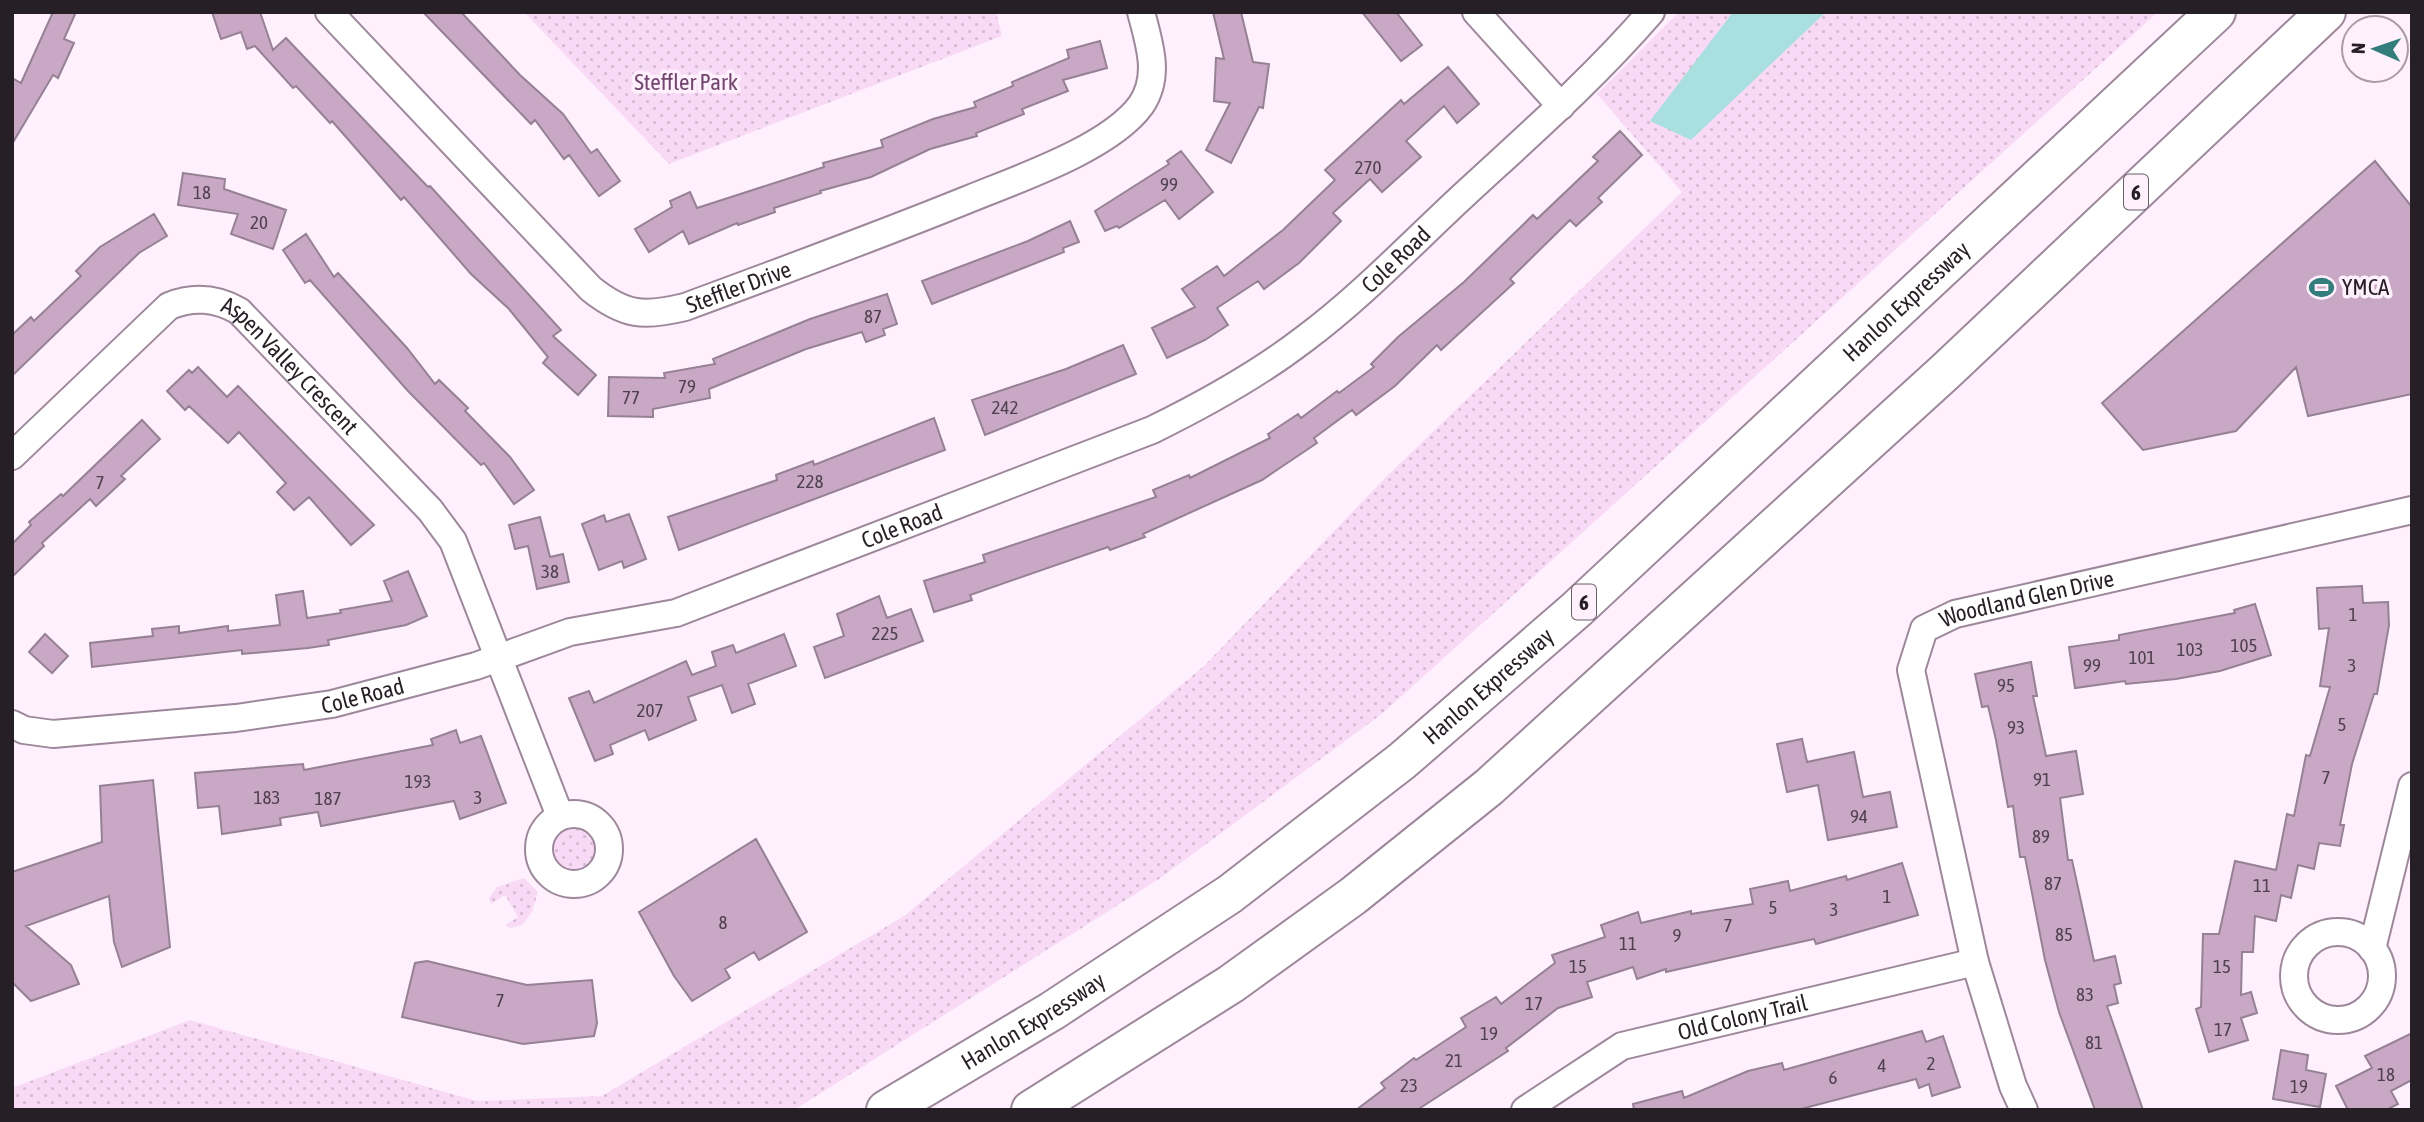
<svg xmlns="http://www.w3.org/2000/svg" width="2424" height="1122" font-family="'Asap Condensed',sans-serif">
<defs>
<pattern id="green-dots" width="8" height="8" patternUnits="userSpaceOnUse" patternTransform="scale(1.75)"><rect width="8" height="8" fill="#f9daf6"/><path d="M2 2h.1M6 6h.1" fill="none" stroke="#d5bbd3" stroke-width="1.8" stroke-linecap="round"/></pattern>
</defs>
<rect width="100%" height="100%" fill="#fef0fc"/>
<path fill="url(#green-dots)" d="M524,12h472l6,24 -333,128z
M1679,12h479l-775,701 -224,166 -365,231h-782v-22l178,-68 287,81 125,-5 302,-180 300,-250 183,-190 295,-284 -85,-98z
M552 848a23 23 0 1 1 46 0a23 23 0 1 1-46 0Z
M524,878l14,14 -6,20 -10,13 -11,3 -6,-3 13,-8 -13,-22 -14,9 -2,-6 8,-11z"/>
<path fill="#a9dfde" d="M1733,12h93l-135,128 -41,-19z"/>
<path fill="#c9a8c6" stroke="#968194" stroke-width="2" d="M53,12h23l-12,27 10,4 -16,35 -5,-3 -41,69v-66l9,5z
M212,12h48l13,38 13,-12 142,149 2,-1 131,144 -8,6 43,39 -18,20 -35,-32 5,-6 -39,-48 -38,-35 -67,-77 -3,3 -69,-79 -2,2 -34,-37 -3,2 -38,-42 -8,3 -6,-17 -20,7z
M423,12h38l59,63 43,39 28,39 6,-4 23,32 -21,15 -30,-41 -5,4 -29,-39 -4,4z
M1213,12h28l12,50 16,2 -6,44 -4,-1 -28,56 -25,-13 24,-47 -16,-2 2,-43 8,1z
M1362,12h34l26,33 -21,16z
M1100,41l7,27 -44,12 5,11 -46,18 2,5 -48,19 1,3 -47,13 -59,28 -51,14 1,2 -47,15 1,4 -37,13 -1,-2 -48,21 -6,-13 -34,21 -14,-23 37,-22 -2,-6 20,-9 7,16 127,-41 -1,-4 60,-16 -2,-7 52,-21 43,-12 -2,-5 39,-16 -1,-4 57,-24 -2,-8z
M1448,67l31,37 -22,19 -13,-17 -38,35 15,16 -10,9 -29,26 -12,-13 -37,34 8,8 -42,42 -35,26 -6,-8 -41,27 11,17 -23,15 -38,18 -15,-30 43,-21 -13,-18 35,-23 7,10 59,-46 52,-50 -10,-10 76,-70 3,4z
M1620,131l22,24 -44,43 4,4 -26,24 -6,-6 -60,59 4,4 -73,67 -4,-5 -42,41 -39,29 -4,-5 -38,28 3,5 -55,37 -119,54 2,3 -35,13 -2,-3 -138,48 2,5 -38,12 -10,-31 61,-19 -2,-7 173,-58 -3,-7 36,-15 1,3 80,-40 -2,-4 30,-20 3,4 36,-27 2,2 35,-26 -3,-3 27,-27 66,-55 69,-67 4,4 61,-58 -5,-4z
M1181,151l32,41 -34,27 -14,-19 -46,28 -2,-2 -12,5 -10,-20 74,-47 -2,-3z
M2375,161l37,46v187l-104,22 -12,-49 -60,64 -93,19 -41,-47z
M183,173l42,6 -1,10 62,21 -13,39 -42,-15 7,-20 -60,-9z
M154,214l13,22 -28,17 -127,123v-41l19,-18 3,4 47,-45 -5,-5 24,-24z
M1070,221l9,21 -16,6 1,4 -132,52 -10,-23 106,-40z
M306,234l28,43 4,-4 69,75 28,36 4,-4 29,28 -3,3 45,46 24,33 -20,14 -30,-41 -3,2 -73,-74 -98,-111 -5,3 -22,-33z
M887,294l10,30 -14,5 2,6 -19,7 -4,-10 -56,17 -97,40 1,9 -57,11v8l-45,-1 1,-39 56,1 -1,-5 51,-9 -2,-5 97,-40z
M1123,345l13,29 -151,61 -13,-35 94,-31z
M198,367l29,30 11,-11 136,139 -23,20 -42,-48 -15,13 -17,-18 9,-9 -47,-51 -11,11 -39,-37 -4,4 -18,-19 22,-21 3,3z
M934,418l11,32 -266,100 -11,-33 109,-37 -1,-5 37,-14 1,4z
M142,420l18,19 -39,37 4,3 -29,27 -6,-7 -48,44 2,3 -32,31v-33l19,-19 -2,-3 32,-28 2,2z
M629,514l17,45 -22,9 -2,-7 -23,9 -17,-46 22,-9 2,7z
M540,517l10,40 13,-3 6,28 -32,7 -9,-43 -13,3 -6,-24z
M408,571l19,45 -21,9 -78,15 1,5 -21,3 -66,6v-4l-150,17 -2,-24 63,-7 -1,-7 27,-3v7l49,-7v5l52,-6 -4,-30 27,-4 4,27 34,-5 -1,-3 52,-9 -8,-20z
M2362,586l1,17 25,-1 1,23 -12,69h-3l-22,70 -12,61h4l-4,21 -21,-3 -5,26 -16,-4 -7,33 -10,-3 -5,26 -21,-5 -2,36h-11l-1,43 10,-3 6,21 -16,5 7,22 -39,12 -13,-43 5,-2 2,-73h16l16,-73 41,9 11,-56 7,2 12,-61 4,1 20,-69 -10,-1 9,-58 -10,1 -2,-41z
M879,596l8,22 24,-9 12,32 -98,37 -11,-31 30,-11 -7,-22z
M2255,604l16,51 -51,16 -44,8 -50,5 -1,-3 -50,7 -6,-41 50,-7v-5l116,-22 -1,-3z
M45,634l23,22 -16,17 -23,-21z
M784,634l12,32 -48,18 7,20 -23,9 -10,-28 -34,12 8,23 -47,20 -4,-10 -35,15 3,9 -18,7 -26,-63 20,-7 5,12 92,-42 6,14 24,-9 -4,-14 21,-7 3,8z
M2031,662l6,34h-4l13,60 30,-5 7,43 -23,4 8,62h4l22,101 21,-5 6,27 -7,2 4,18 -11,3 36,104h-48l-36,-98 -14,-52 -20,-103h-5l-7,-51 -5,1 -12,-67 -8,-34 -6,1 -7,-33z
M456,730l4,13 21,-7 25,67 -46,16 -6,-18 -133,25 -3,-14 -38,6 1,7 -59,9 -3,-28 -21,2 -3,-35 108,-9 1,6 129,-25 -2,-6z
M1802,739l5,23 47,-10 9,45 27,-5 7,35 -69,13 -10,-55 -31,7 -10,-48z
M153,780l17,167 -48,20 -8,-25 -5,-46 -83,30 45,39 8,19 -48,17 -19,-19v-110l90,-30 -2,-56z
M756,839l51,93 -48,28 -5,-8 -29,17 5,9 -38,23 -18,-25 -35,-64z
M1902,863l16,52 -102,29 -2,-5 -148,33v-3l-29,10 -4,-12 -46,15 5,15 -34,11 -52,40 2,3 -91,59h-61l29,-22 -4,-5 33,-25 2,2 50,-33 -5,-9 35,-21 5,7 54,-41 -3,-8 53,-18 -4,-12 37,-13 3,11 50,-12v3l62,-10 -3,-15 38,-8 2,10 56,-15 1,4z
M427,961l100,24 65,-5 5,43 -3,13 -71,8 -121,-27 13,-54z
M1922,1031l4,11 17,-6 17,51 -28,9 -3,-12 -10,4 -3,-9 -119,31h-163l-1,-6 49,-13 2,7 64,-27 34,-8 2,7z
M2412,1033v47l-21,11 7,13 -12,6h-38l-12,-24 36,-18 -7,-12z
M2281,1050l27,5 -2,15 20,4 -6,33 -47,-8z"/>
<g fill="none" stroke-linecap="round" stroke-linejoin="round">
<defs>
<g id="minor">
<path id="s1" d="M329,12l262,277c34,27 53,28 94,18 95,-35 190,-70 284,-108 49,-20 141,-51 172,-94 20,-29 8,-62 0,-93"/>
<path d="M1476,12l85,94"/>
<path id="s2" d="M12,456l157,-150c25,-10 47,-8 70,5l191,199 23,31 107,275"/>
<path id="s3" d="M12,724l12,6 29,4 183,-16 96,-14 144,-38 94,-34 106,-19 476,-183c53,-26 104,-54 151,-90 58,-43 109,-97 162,-146 64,-59 129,-116 186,-182"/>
<circle cx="574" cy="849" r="35"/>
<circle cx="2338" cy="976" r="44"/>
<path d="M2372,949l40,-163"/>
<path id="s4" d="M1525,1110l97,-64 353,-84"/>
<path id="s5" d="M2024,1110l-11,-24 -38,-124 -64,-292 13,-41 31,-15 457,-104"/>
</g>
<g id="trunk">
<path id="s6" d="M886,1110l166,-99 178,-117 172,-133 175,-152 639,-597"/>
<path d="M1031,1110l200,-126 122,-88 136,-109 457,-416 380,-359"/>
</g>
</defs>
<use href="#minor" stroke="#9d889b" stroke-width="30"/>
<use href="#trunk" stroke="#9d889b" stroke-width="42"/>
<use href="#minor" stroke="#fff" stroke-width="26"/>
<use href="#trunk" stroke="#fff" stroke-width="38"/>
</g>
<defs>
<symbol id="stadium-bare" viewBox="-9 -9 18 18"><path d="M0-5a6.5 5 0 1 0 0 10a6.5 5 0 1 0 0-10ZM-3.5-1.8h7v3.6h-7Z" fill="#347d7d" stroke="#fef0fc" stroke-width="2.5" paint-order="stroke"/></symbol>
</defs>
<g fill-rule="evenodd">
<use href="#stadium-bare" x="2304" y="270" width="35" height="35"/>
</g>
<g text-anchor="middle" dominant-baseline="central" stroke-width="7" stroke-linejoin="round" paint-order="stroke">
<g font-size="19" fill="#50414e">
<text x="1368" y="167">270</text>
<text x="1169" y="184">99</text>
<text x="202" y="192">18</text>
<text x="259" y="222">20</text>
<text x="873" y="316">87</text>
<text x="687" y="386">79</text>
<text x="631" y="397">77</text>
<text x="1005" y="407">242</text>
<text x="810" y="481">228</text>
<text x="100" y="482">7</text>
<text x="550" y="571">38</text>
<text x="2353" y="614">1</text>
<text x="885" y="633">225</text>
<text x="2244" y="645">105</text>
<text x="2190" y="649">103</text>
<text x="2142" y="657">101</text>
<text x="2092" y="665">99</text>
<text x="2352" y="665">3</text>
<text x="2006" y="685">95</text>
<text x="650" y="710">207</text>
<text x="2342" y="724">5</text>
<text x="2016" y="727">93</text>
<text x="2326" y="777">7</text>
<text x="2042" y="779">91</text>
<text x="418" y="781">193</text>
<text x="267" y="797">183</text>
<text x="478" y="797">3</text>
<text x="328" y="798">187</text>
<text x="1859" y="816">94</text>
<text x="2041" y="836">89</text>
<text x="2053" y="883">87</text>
<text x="2262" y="885">11</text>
<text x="1887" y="896">1</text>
<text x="1773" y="907">5</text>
<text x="1834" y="909">3</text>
<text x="723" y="922">8</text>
<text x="1728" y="925">7</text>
<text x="2064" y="934">85</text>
<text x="1677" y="935">9</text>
<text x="1628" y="943">11</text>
<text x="1578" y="966">15</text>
<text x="2222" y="966">15</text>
<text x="2085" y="994">83</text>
<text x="500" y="1000">7</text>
<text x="1534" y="1003">17</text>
<text x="2223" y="1029">17</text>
<text x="1489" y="1033">19</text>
<text x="2094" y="1042">81</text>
<text x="1454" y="1060">21</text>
<text x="1931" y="1063">2</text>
<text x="1882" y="1065">4</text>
<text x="2386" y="1074">18</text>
<text x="1833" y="1077">6</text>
<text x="1409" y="1085">23</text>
<text x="2299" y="1086">19</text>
</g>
<g fill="#fef0fc" stroke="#685e66" stroke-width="2">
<rect x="2124" y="174.5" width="24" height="35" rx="5"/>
<rect x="1572" y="584.5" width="24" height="35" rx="5"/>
</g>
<g font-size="21" font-weight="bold" fill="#271f26">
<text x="2136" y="192">6</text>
<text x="1584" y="602">6</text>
</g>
<g font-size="23" fill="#72456f" stroke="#fef0fc">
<text x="686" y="82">Steffler Park</text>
</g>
<g font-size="23" fill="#271f26" stroke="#fef0fc">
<text stroke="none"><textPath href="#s3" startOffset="1489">Cole Road</textPath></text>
<text stroke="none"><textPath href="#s1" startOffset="539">Steffler Drive</textPath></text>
<text stroke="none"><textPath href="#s6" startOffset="1306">Hanlon Expressway</textPath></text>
<text stroke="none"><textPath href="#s2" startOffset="364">Aspen Valley Crescent</textPath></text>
<text stroke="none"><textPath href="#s3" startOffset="922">Cole Road</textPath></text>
<text stroke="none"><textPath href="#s5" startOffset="606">Woodland Glen Drive</textPath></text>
<text stroke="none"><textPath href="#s6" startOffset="738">Hanlon Expressway</textPath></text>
<text stroke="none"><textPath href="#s3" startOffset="355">Cole Road</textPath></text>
<text stroke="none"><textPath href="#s4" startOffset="240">Old Colony Trail</textPath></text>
<text stroke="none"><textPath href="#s6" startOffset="172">Hanlon Expressway</textPath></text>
</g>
<g font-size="23" fill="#271f26" stroke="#fef0fc" text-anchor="start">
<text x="2342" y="287">YMCA</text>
</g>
</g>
<rect width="2424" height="1122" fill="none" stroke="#271f26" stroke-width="28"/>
<g transform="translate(2375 49) rotate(272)"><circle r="33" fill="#fef0fc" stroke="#a89ca6" stroke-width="2"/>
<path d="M0-5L12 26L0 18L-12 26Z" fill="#347d7d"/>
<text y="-10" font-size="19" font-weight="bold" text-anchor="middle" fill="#271f26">N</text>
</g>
</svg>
